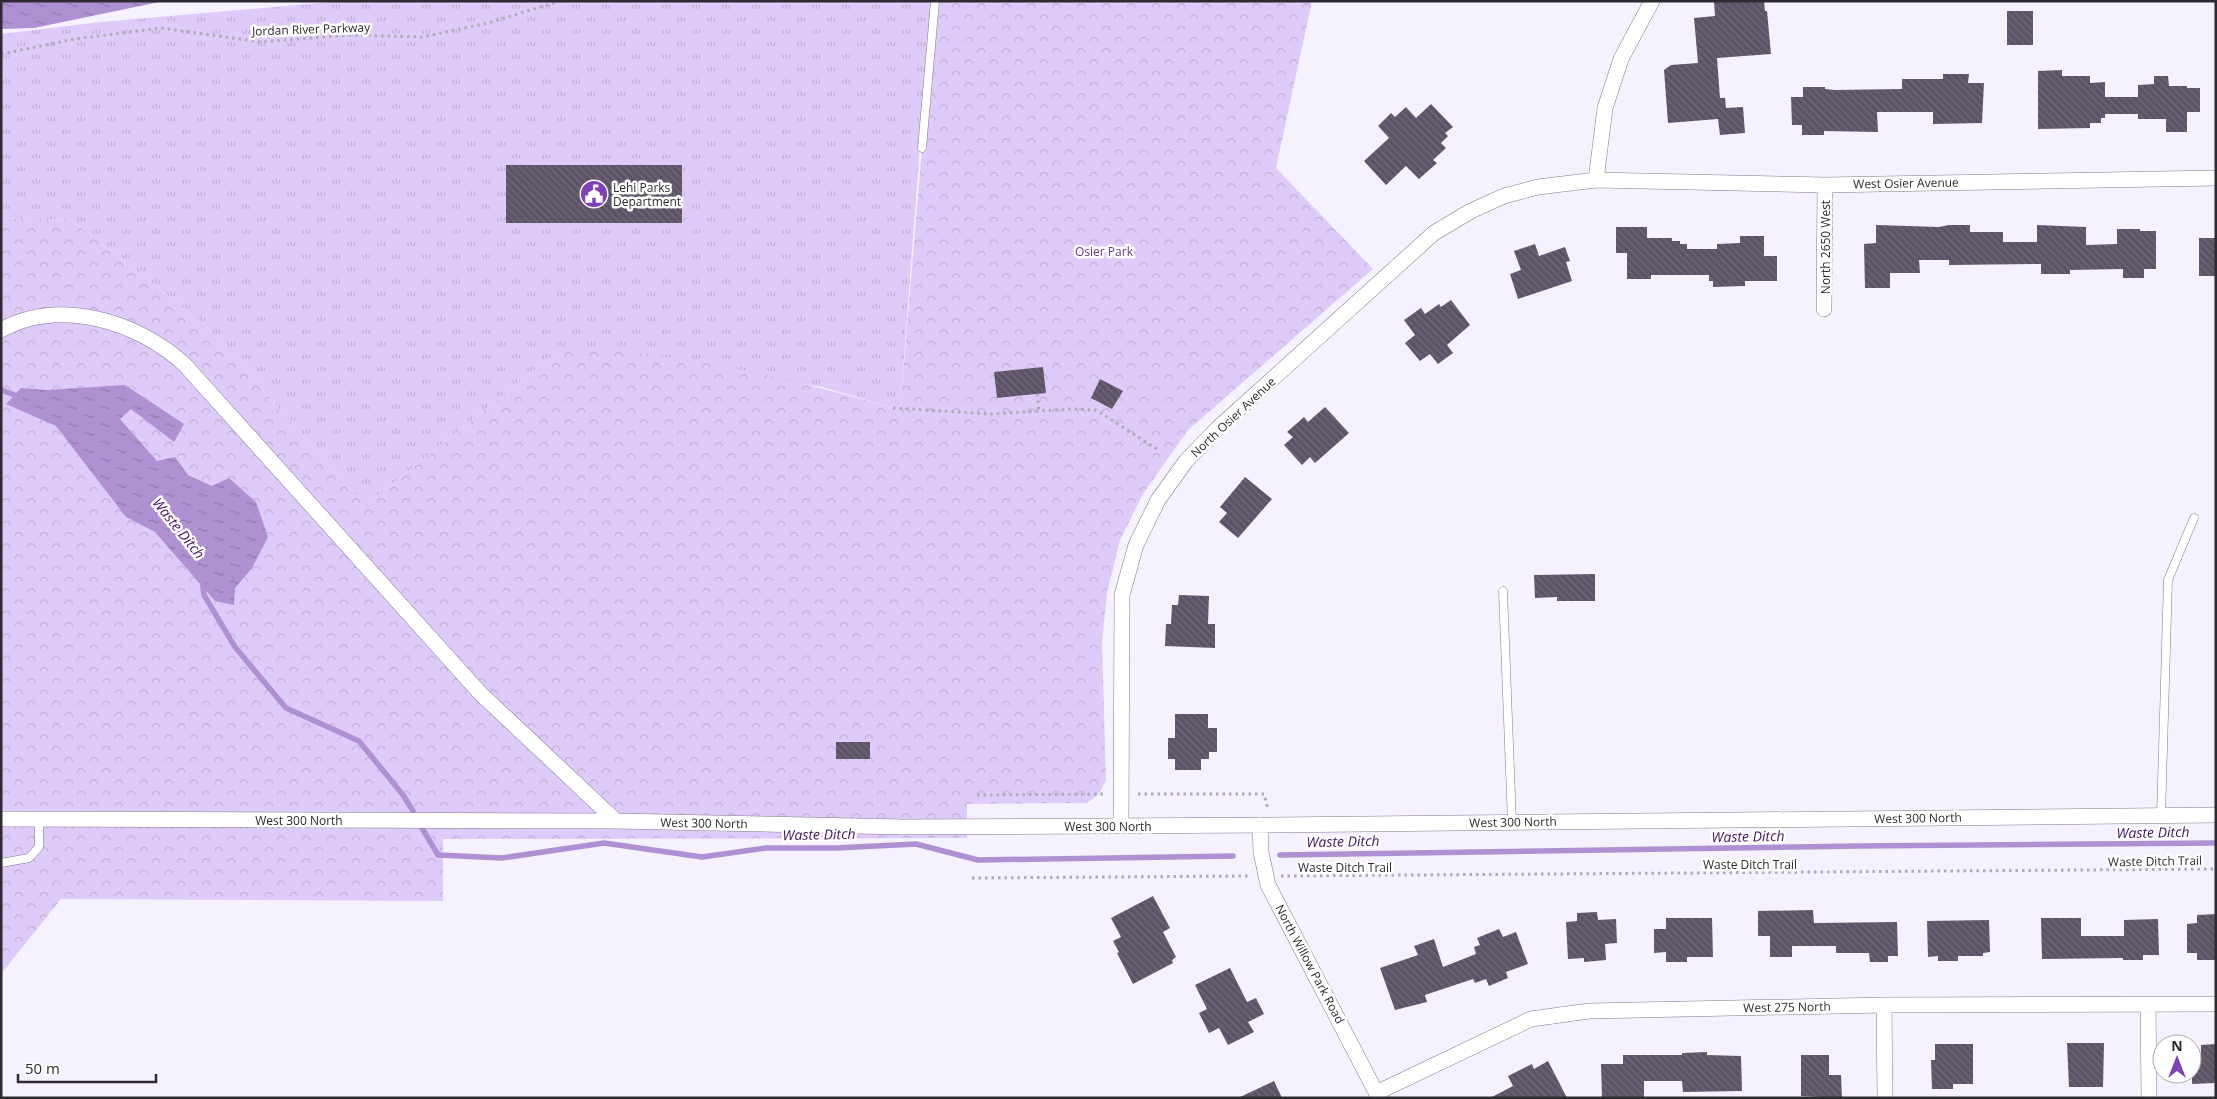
<svg xmlns="http://www.w3.org/2000/svg" width="2217" height="1099" font-family="'Open Sans',sans-serif">
<defs>
<pattern id="grass-tufts" width="24" height="20" patternUnits="userSpaceOnUse" patternTransform="scale(1.25)"><rect width="24" height="20" fill="#dfcbf9"/><path d="M3 7l-1-3M5 7V3M7 7l1-3M15 17l-1-3M17 17v-4M19 17l1-3" fill="none" stroke="#c0aed6"/></pattern>
<pattern id="forest-crowns" width="20" height="18" patternUnits="userSpaceOnUse" patternTransform="scale(1.25)"><rect width="20" height="18" fill="#dfcbf9"/><path d="M2 6a3 3 0 1 1 6 0M12 15a3 3 0 1 1 6 0" fill="none" stroke="#c0aed6"/></pattern>
<pattern id="water-ripples" width="26" height="14" patternUnits="userSpaceOnUse" patternTransform="scale(1.25)"><rect width="26" height="14" fill="#af91d3"/><path d="M2 4q2-2 4 0t4 0M15 11q2-2 4 0t4 0" fill="none" stroke="#8f77ac"/></pattern>
<pattern id="building-back-hatch" width="6" height="6" patternUnits="userSpaceOnUse" patternTransform="scale(1.25)"><rect width="6" height="6" fill="#5c5466"/><path d="M-1 5l2 2M0 0l6 6M5-1l2 2" fill="none" stroke="#706978"/></pattern>
</defs>
<rect width="100%" height="100%" fill="#f6f1fe"/>
<path fill="url(#grass-tufts)" d="M342,1h589l-31,409 -78,-23 -263,-37 -194,156 -161,-182 -133,-104 -70,-2v-184l100,-12z"/>
<path fill="url(#forest-crowns)" d="M932,1h380l-36,167 97,101 -185,161 -45,64 -23,46 -13,53 -5,49 4,138 -7,14 -12,9 -120,1v34l-524,1v62l-382,-2 -60,75v-756l70,2 133,104 161,182 194,-156c27,1 54,0 80,3 89,11 175,32 261,57l23,-274z"/>
<path fill="url(#water-ripples)" d="M1,1h163l-130,27 -33,1z
M125,385l59,39 -10,18 -43,-33 -11,10 37,42 18,-4 13,18 24,11 17,-8 27,24 12,35 -16,31 -17,20 -1,17 -19,-4 -60,-69 -29,-15 -70,-91 -50,-22 15,-16 25,2z"/>
<g fill="none" stroke-linecap="round" stroke-linejoin="round">
<path stroke="#af91d3" stroke-width="5.5" d="M1,390l19,7
M202,579l2,16 31,52 51,61 73,33 44,54 10,16
M422,828l16,27 64,3 102,-15 98,14 64,-9h70l80,-4 62,16 255,-4
M1280,855l579,-9 357,-3"/>
</g>
<path fill="url(#building-back-hatch)" d="M1726,1h38l1,10h2l4,43 -54,4 3,40h5l1,10 17,-1 2,26 -25,2 -2,-16 -50,4 -4,-53 7,-5 27,-2 -4,-45 21,-2 -1,-14z
M2007,11h26v34h-26z
M2062,70v6h28v7l15,-1v15h33v-12l16,-1v-8h14l1,10h18v2h13v24h-13v20h-21v-13h-28v-5h-33v4h-4v5h-11v5l-52,1v-58z
M1943,74h26l-1,9h16l-2,40 -49,1v-12h-56l1,20 -54,-1v4h-22v-10h-10l-1,-28h12v-10h22v2l10,1 67,-1v-10h41z
M1431,104l22,23 -8,6 3,3 -7,7 5,5 -13,12 4,3 -18,16 -13,-13 -20,19 -22,-24 25,-23 -11,-12 13,-13 4,4 11,-10 10,11z
M506,165h176v58h-176z
M1876,225l63,2 10,-2h21v7h33v10h34v-17l49,2v18l31,-1v-15h23v2h16v38h-12v9h-21v-9l-53,1v4h-29v-10l-92,1v-5h-30l1,13h-30v15h-25l-1,-44 12,-1z
M1616,227h31v11h25v3h8v3h7v5h30v-5l23,-1v-7h24v20h13v25h-32v5l-32,1v-6h-4v-6h-58v4h-24v-26h-11z
M2199,238h17v38h-17z
M1535,244l4,12 26,-9 5,14 -4,1 6,19 -54,18 -8,-25 11,-4 -7,-19z
M1451,300l19,25 -23,20 6,8 -15,11 -8,-10 -10,7 -15,-18 10,-8 -11,-15 17,-12 4,6 14,-10 2,3z
M1043,367l3,26 -49,5 -3,-26z
M1100,379l23,12 -11,18 -21,-11z
M1325,407l24,26 -34,30 -5,-6 -8,8 -18,-20 9,-8 -6,-5 17,-15 4,5z
M1245,477l27,22 -34,39 -19,-16 8,-9 -7,-6z
M1595,574v27h-38v-4l-22,1 -1,-23z
M1179,595l30,1 -1,28h7v24l-50,-2 1,-22h5l1,-19h6z
M1175,714h33v14h9v24h-8v7h-8v11h-26v-11h-7v-21h7z
M836,742h34v17h-34z
M1153,896l17,32 -7,4 13,25 -4,3 1,3 -40,21 -16,-31 2,-1 -6,-11 8,-4 -10,-19z
M1813,910l1,13 83,-1 1,34h-10v6h-18l-1,-9h-33v-7h-44v11h-22v-21h-12v-25z
M1597,912l1,8 18,-1 1,24 -12,1 1,16 -22,2v-4l-16,1 -2,-37 11,-1v-8z
M2216,914v46h-19v-7h-10v-29l10,-1v-8z
M1666,918h46l1,39h-26v5h-21v-10l-12,1v-24h12z
M2041,918h40v18h43v-16l34,-1 1,36h-16v5h-20v-2l-81,1z
M1989,920l1,32 -7,1v3h-25v5h-20v-5l-10,1 -1,-36z
M1499,929l4,8 13,-5 12,32 -22,8 2,6 -19,8 -3,-7 -11,4 -2,-4 -48,16 2,7 -32,8 -15,-42 38,-13 -4,-9 20,-7 9,28 33,-13 -2,-7 6,-2 -3,-7z
M1230,968l17,34 9,-4 8,16 -16,8 6,10 -26,13 -9,-17 -10,5 -10,-20 8,-4 -12,-24z
M2067,1043h37l-1,44h-34z
M1935,1044h38v40h-20v5h-21l-1,-29h4z
M2216,1044v39l-24,1v-24h9v-15z
M1707,1052v3l34,1 1,35 -59,1 -1,-11h-38v17h-42l-1,-34h22v-9h59v-2z
M1801,1055h28v20h12l1,23 -41,-2z
M1548,1061l19,37h-77l23,-12 -5,-10 24,-12 2,5z
M1274,1081l8,17h-44z"/>
<g fill="none" stroke-linecap="round" stroke-linejoin="round">
<defs>
<path id="lane" d="M922,148l13,-147
M1503,591l9,231
M2161,816l7,-236 26,-62
M1,863l28,-5 10,-11v-28"/>
<path id="street" d="M1596,180l9,-72 16,-49 31,-58
M1824,309l1,-124
M1,330c59,-33 138,-8 184,35l295,328 136,128
M1,819l615,2 287,6 370,-2 943,-10
M1260,825l1,27 7,33 111,213
M1121,826l1,-231 14,-50 22,-45 28,-39 32,-33 216,-195 37,-22 33,-15 34,-9 58,-7 229,5 391,-7
M2148,1004l1,94
M1884,1005l1,93
M1376,1093l155,-74 58,-8 295,-6 332,-1"/>
</defs>
<use href="#lane" stroke="#837b8d" stroke-width="9"/>
<use href="#street" stroke="#837b8d" stroke-width="16"/>
<path stroke="#afabb6" stroke-width="3" stroke-dasharray="2.5 4" stroke-linecap="butt" d="M1,54l74,-15 86,-11 100,14 87,-7 74,2 66,-14 72,-22
M1037,394l2,18
M893,408l98,6 81,-5 24,1 64,41
M1138,794h126l4,15
M977,795l129,-1
M1281,876l935,-7
M972,878l278,-2"/>
<use href="#lane" stroke="#fff" stroke-width="8"/>
<use href="#street" stroke="#fff" stroke-width="15"/>
</g>
<defs>
<symbol id="civic-disc" viewBox="-11 -11 22 22"><circle r="9.5" fill="#7e41b6" stroke="#fff"/><path d="M-.6-6.5H3V-4.5H.6V-3L4-1V1h2V6H-6V1h2V-1L-.6-3ZM-1.2 2.5V6h2.4V2.5Z" fill="#fff"/></symbol>
</defs>
<g fill-rule="evenodd">
<use href="#civic-disc" x="578" y="178" width="32" height="32"/>
</g>
<g text-anchor="middle" dominant-baseline="central" stroke-width="5" stroke-linejoin="round" paint-order="stroke">
<g font-size="12" fill="#2d2a32" stroke="#fff">
<text transform="translate(311 29) rotate(-2)">Jordan River Parkway</text>
<text transform="translate(1906 183) rotate(-1)">West Osier Avenue</text>
<text transform="translate(1825 247) rotate(-90)">North 2650 West</text>
<text transform="translate(1233 417) rotate(-43)">North Osier Avenue</text>
<text transform="translate(1918 818) rotate(-1)">West 300 North</text>
<text x="299" y="820">West 300 North</text>
<text transform="translate(1513 822) rotate(-1)">West 300 North</text>
<text transform="translate(704 823) rotate(1)">West 300 North</text>
<text x="1108" y="826">West 300 North</text>
<text transform="translate(2155 861) rotate(-1)">Waste Ditch Trail</text>
<text x="1750" y="864">Waste Ditch Trail</text>
<text x="1345" y="867">Waste Ditch Trail</text>
<text transform="translate(1310 964) rotate(62)">North Willow Park Road</text>
<text transform="translate(1787 1007) rotate(-1)">West 275 North</text>
</g>
<g font-size="12" fill="#2d2a32" stroke="#fff" text-anchor="start">
<text x="613" y="187">Lehi Parks<tspan x="613" dy="14">Department</tspan></text>
</g>
<g font-size="12" fill="#623a88" stroke="#fff">
<text x="1104" y="251">Osier Park</text>
</g>
<g font-size="14" font-style="italic" fill="#3d1360" stroke="#fff">
<text transform="translate(179 528) rotate(51)">Waste Ditch</text>
<text transform="translate(2153 832) rotate(-1)">Waste Ditch</text>
<text transform="translate(819 834) rotate(-1)">Waste Ditch</text>
<text transform="translate(1748 836) rotate(-1)">Waste Ditch</text>
<text transform="translate(1343 841) rotate(-1)">Waste Ditch</text>
</g>
</g>
<rect width="2217" height="1099" fill="none" stroke="#2d2a32" stroke-width="5"/>
<g transform="translate(2177 1059)"><circle r="24" fill="#ffffff" stroke="#abaaad"/>
<path d="M0-4L9 19L0 12L-9 19Z" fill="#7e41b6"/>
<text y="-8" font-size="14" font-weight="bold" text-anchor="middle" fill="#2d2a32">N</text>
</g>
<path d="M18 1074v8h138v-8" fill="none" stroke="#2d2a32" stroke-width="2.5"/>
<text x="25" y="1074" font-size="15" fill="#2d2a32" stroke="#ffffff" stroke-width="4" paint-order="stroke">50 m</text>
</svg>
